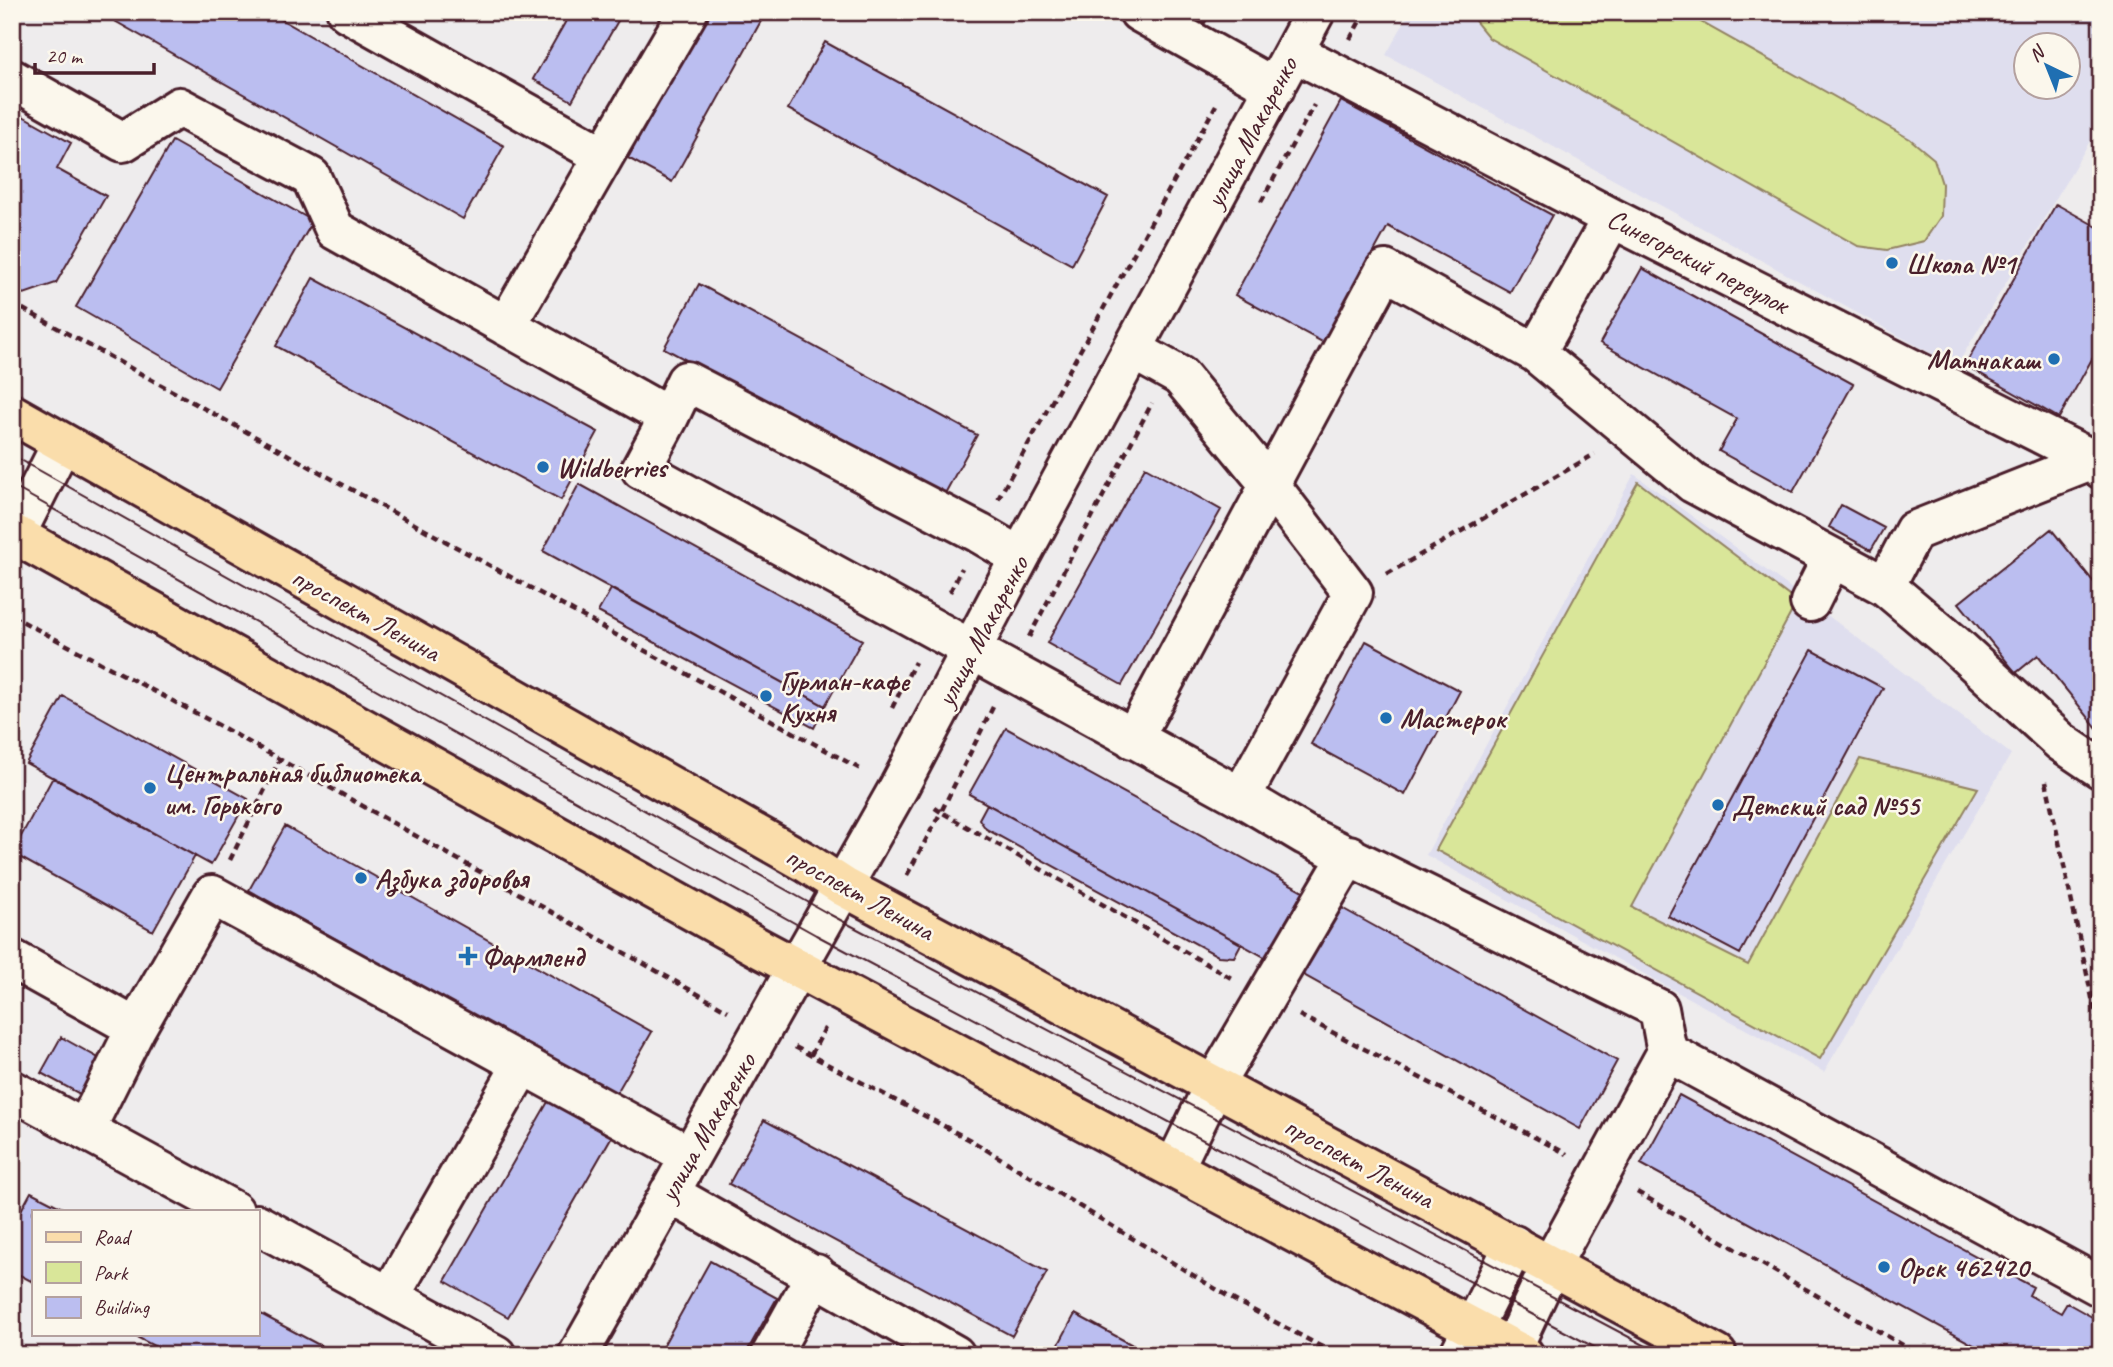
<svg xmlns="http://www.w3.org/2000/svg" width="2113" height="1367" font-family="Caveat,sans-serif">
<rect width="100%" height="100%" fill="#eeeced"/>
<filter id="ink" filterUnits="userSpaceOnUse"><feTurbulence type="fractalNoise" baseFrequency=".0143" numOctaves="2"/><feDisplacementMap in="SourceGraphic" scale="14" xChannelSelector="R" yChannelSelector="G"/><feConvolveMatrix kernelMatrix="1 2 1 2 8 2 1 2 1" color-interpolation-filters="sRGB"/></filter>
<g filter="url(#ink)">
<path fill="#dfdeee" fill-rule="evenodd" d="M1410,12h691v134l-11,-5 -134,226 -570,-312zM2025,46h43v42h-43z
M1634,474l176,128 201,152 -187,318 -398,-217z"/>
<path fill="#d9e699" stroke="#928262" stroke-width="2" d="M1471,12h212l227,127 24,20 8,25 -1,32 -17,25 -37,9 -29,-4 -369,-208 -18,-22z
M1638,482l159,120 -165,305 116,58 112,-206 118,29 -158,271 -384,-209z"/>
<path fill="#bbbef0" stroke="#4a1f2b" stroke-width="2" d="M99,12h169l236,134 -41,73z
M571,12h52l-51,89 -39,-22z
M709,12h57l-94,170 -44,-24z
M1185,12h26l-6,11z
M825,42l283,155 -36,68 -284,-156z
M1341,101l211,114 -42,77 -122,-66 -64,117 -89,-48z
M12,110l59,33 -14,26 49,27 -50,87 -32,11 -12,-7z
M172,141l141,80 -96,167 -141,-81z
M2056,204l45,25v114l-42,75 -94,-53z
M1642,268l211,116 -60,108 -74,-41 18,-32 -137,-76z
M313,278l285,154 -37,68 -285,-154z
M699,284l278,151 -35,64 -278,-151z
M1145,467l76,43 -99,175 -75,-42z
M579,484l283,156 -37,66 -282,-155z
M1841,505l43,23 -13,22 -42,-23z
M2051,529l50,62v142l-63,-78 -22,18 -57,-70z
M611,589l214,117 -11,22 -216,-116z
M1366,641l94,50 -55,104 -94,-51z
M1812,650l71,38 -143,266 -72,-38z
M63,696l185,103 -37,66 -185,-102z
M1006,728l297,163 -37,67 -297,-164z
M53,777l142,79 -42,75 -141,-78z
M987,804l254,140 -7,13 -16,-1 -232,-127 -7,-10z
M285,826l367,206 -37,64 -366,-206z
M1331,902l286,159 -37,68 -287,-160z
M61,1037l48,27 -20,35 -48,-26z
M1679,1095l354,192 -4,8 32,18 6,-10 34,19v33h-83l-17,-9 -5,9h-4l-351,-191z
M549,1100l63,36 -104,181 -63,-36z
M764,1120l283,152 -35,64 -283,-152z
M31,1192l37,19h-35v71l-21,-11v-44z
M710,1261l67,37 -32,57h-87z
M257,1312l81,43h-167l-40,-21h126z
M1075,1314l76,41h-98z"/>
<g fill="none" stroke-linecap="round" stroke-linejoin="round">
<defs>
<path id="minor" d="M347,12l257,144 84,-144
M1139,12l136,76
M1294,52l318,166 481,242 8,9
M12,79l111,63 56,-35 132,70 24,53 334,187 -28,52 600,328 64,38 354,174 8,43
M506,326l98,-170
M1133,350l47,26 90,109 83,108 -112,204
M1536,353l76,-135
M669,417l17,-36 293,152 41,24
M12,542l50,-99
M1885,586l29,-55 179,-71 8,-7
M1810,602l22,-44
M1133,739l252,-469 151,83 157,130 192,103 69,58 107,98 40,27
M12,959l124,69 76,-133 478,261
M12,1090l222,121
M85,1130l51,-102
M1174,1168l40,-83 135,-230
M669,1193l286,162
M257,1224l239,131
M390,1296l132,-231
M1512,1349l39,-84 116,-213 434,235
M578,1355l321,-568 121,-230 295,-545
M771,1355l45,-81
M1459,1355l55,-110"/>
<path id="major" d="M12,414l795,449 37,24 873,468
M12,533l749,416 763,406"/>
</defs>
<use href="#minor" stroke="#4a1f2b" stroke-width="44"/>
<use href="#major" stroke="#4a1f2b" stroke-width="44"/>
<path stroke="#4a1f2b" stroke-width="4.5" stroke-dasharray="7 5" stroke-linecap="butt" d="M1350,39l15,-27
M1261,202l53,-97
M12,303l850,467
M998,499l218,-394
M1387,574l208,-120
M950,592l12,-24
M12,616l210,111 506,284
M1029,637l123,-234
M993,707l-52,105 292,167
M892,708l23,-46
M2046,781l55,259
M230,860l50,-101
M907,875l34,-63 -9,-6
M1299,1015l268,139
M795,1047l177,94 262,159 103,55
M811,1055l14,-27
M1637,1192l283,163"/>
<use href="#minor" stroke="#fbf7ec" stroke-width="38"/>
<use href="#major" stroke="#faddab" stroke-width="38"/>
<path stroke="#4a1f2b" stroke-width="2" d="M12,455l817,459 834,441
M12,486l804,449 793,420"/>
</g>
</g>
<g fill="#1f6fb2" stroke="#fbf7ec" stroke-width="2.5">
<circle cx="1892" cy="263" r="7"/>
<circle cx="2054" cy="359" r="7"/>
<circle cx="543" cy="467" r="7"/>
<circle cx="766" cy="696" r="7"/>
<circle cx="1386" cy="718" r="7"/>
<circle cx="150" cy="788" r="7"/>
<circle cx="1718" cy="805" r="7"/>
<circle cx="361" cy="878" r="7"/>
<path d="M464.5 945.5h7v7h7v7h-7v7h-7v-7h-7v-7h7z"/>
<circle cx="1884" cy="1267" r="7"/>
</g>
<g text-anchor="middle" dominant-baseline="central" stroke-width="5" stroke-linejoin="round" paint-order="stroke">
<g font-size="28" fill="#4a1f2b" stroke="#fbf7ec">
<text transform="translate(1251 132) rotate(-62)">улица Макаренко</text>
<text transform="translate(1698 261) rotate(27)">Синегорский переулок</text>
<text transform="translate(366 614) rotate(29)">проспект Ленина</text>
<text transform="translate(982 631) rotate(-62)">улица Макаренко</text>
<text transform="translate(860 893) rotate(29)">проспект Ленина</text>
<text transform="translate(707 1127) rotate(-60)">улица Макаренко</text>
<text transform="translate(1359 1162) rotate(28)">проспект Ленина</text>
</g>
<g font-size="28" font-weight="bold" fill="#4a1f2b" stroke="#fbf7ec" text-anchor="start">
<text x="1906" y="263">Школа №1</text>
<text x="2040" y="359" text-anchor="end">Матнакаш</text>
<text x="557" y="467">Wildberries</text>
<text x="780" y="680">Гурман-кафе<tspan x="780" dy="32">Кухня</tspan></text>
<text x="1400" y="718">Мастерок</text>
<text x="164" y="772">Центральная библиотека<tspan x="164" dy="32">им. Горького</tspan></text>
<text x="1732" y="805">Детский сад №55</text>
<text x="375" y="878">Азбука здоровья</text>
<text x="482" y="956">Фармленд</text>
<text x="1898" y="1267">Орск 462420</text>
</g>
</g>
<rect width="2113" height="1367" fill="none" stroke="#fbf7ec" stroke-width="42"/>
<rect x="21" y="21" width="2071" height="1325" fill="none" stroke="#4a1f2b" stroke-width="2.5" filter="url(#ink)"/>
<rect x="32" y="1210" width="228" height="126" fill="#fbf7ec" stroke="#b4a19f" stroke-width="2"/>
<rect x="46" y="1232" width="35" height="10" fill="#faddab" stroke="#b4a19f" stroke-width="2"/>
<text x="94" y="1244" font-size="21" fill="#4a1f2b">Road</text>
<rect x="46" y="1262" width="35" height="21" fill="#d9e699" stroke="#b4a19f" stroke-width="2"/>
<text x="94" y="1280" font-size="21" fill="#4a1f2b">Park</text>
<rect x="46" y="1297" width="35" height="21" fill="#bbbef0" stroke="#b4a19f" stroke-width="2"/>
<text x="94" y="1314" font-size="21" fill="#4a1f2b">Building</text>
<g transform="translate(2047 66) rotate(317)"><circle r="33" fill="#fbf7ec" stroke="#b4a19f" stroke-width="2"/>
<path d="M0-5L12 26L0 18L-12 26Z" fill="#1f6fb2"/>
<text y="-10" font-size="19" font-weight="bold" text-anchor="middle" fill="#4a1f2b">N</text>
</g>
<path d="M35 63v10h119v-10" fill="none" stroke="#4a1f2b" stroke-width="3.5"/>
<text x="46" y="63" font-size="21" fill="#4a1f2b" stroke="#fbf7ec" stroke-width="5" paint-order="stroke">20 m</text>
</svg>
